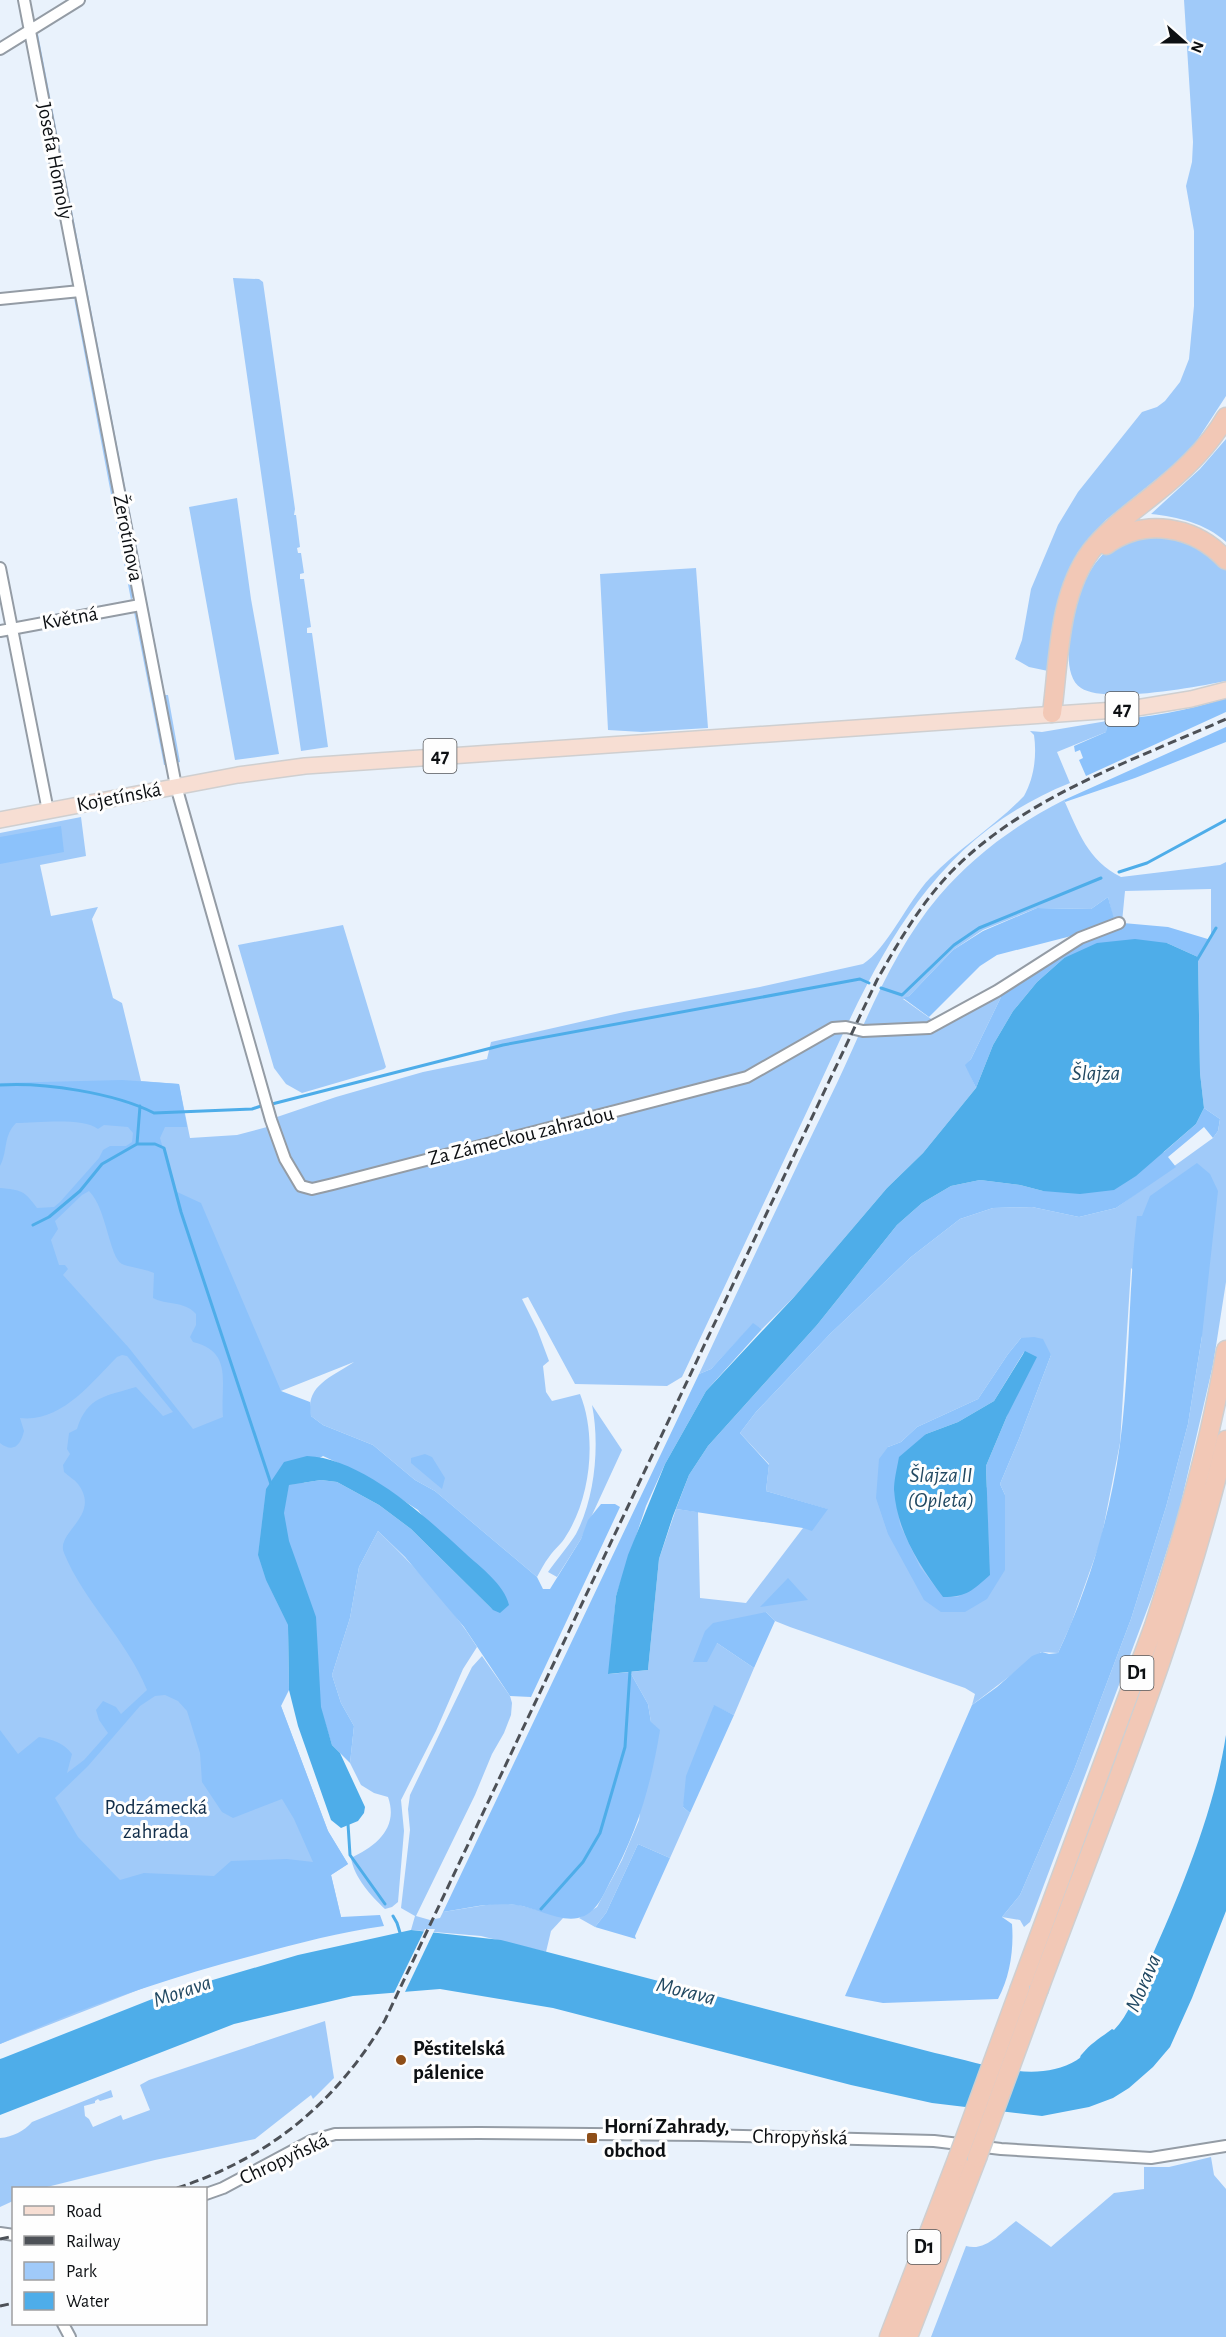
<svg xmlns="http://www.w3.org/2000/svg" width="1226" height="2337" font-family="'Alegreya Sans',sans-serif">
<rect width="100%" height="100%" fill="#e9f2fc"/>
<path fill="#a0caf9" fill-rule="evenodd" d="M1184,0h42v396l-37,57 -83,67 -28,32 -15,37 -15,82 -19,-4 -14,-8 7,-19 9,-51 27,-64 20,-33 64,-80 15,-5 8,-6 15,-19 9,-23 5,-53v-75l-8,-45 6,-24 1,-20z
M36,34h2l127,661h3l12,67 -5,1z
M233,278l26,1 4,3 32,227 -1,6h2l4,32 -3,1 1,5h3l3,20 -4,1v5h4l7,48 -4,1v5h5l16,114 -27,4z
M71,297l6,4 57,294 -3,5 -57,-302 -74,7v-2z
M1226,439v103c-21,-19 -48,-25 -75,-28l49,-45z
M237,498l14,101 28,155 -44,6 -46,-253z
M1183,536l43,32v113c-30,6 -121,23 -145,7 -26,-17 -5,-90 7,-113 5,-10 14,-21 23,-28 20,-14 48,-10 72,-11z
M696,568l12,160 -66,4 -34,-2 -8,-156z
M134,612l4,3 30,150h-4z
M1107,721l-1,11 -49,20 13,31c-155,62 -202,200 -268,339 -40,85 -80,170 -120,255l-15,9 -92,-2 -47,-87 -6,2 15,30 12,32 -6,5 3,26 6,9 28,-7c17,42 11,103 -14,142 -4,8 -12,13 -17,21 -5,6 -8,13 -12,20l-102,-86 -20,-11 -42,-35 -50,-20 -12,-9c-7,-31 23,-40 43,-54l-73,29 27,51 -27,264 47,125 20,33 -17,11 10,42 -136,51 -54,17 -151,59v-1211l81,-16 5,39 -46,9 11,51 47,-9 -6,12 21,79 9,5 19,78 38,3 11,54 47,-3 30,-8 10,-10 59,-20 87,-25 64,-13 4,-17 133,-30 136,-25 103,-23c24,-15 45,-63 67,-86 29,-30 65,-52 94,-82 10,-18 13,-40 10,-61l-4,-4 12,1z
M1064,800c14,31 24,61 57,77l99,-12 6,-3v420l-13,83 -35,151 -25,78 -123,328 -6,5 -4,-7 -18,-3 18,-22 54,-125 57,-151 35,-112 22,-83 14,-88 -71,-68 -11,175 -19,97 -30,84 -13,29 -17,-1 -69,53 3,-11 -10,-6 -175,-61 -15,-6 -9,-9 -49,31 37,25 -20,47 -20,-9 -31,101 7,6 -20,45 -32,-14 -32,69 -11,14 -16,-9 18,-11 25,-47 17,-40 12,-98 -3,-18 -18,-32 18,-2 11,-111 17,-50 22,3 2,86 46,5 57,-75 24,-19 -61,-18 3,-27 -29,-31 16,-21 74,-78 81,-77 49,-38 33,-11 39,-1 47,10 37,-9 97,-70 5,-7 2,-12 -16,-11 -4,-35 -2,-116 13,-17v-51l-86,2 -3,31 -7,4 -7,-29 -17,12 -54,-1 -54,22 -30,20 -44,46 -6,3 31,22 62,-34 5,10 -30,62 -5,6 10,23 -53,65 -36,35 -92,108 -33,33 -9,-5 -42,45 -12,5c45,-97 91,-194 138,-291 30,-64 56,-133 102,-187 35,-41 78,-72 125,-96zM1021,1338l30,17 -32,84 -19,45 5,11 -117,-48 13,-5 16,-15 61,-28 30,-45z
M343,925l43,142 -2,2 -82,24 -16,-9 -12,-16 -36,-123z
M592,1405l30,45 -41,89 -24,38 -9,-5c9,-13 20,-25 28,-38 19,-36 24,-89 16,-129z
M378,1531c36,35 72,73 99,116l-14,22 -27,62 -35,69 3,31 -6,71 -6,5 -7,2c-14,-13 -31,-32 -34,-51 25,-12 48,-30 37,-61l-14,-4 -13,-8 -11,-22 4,-37 -13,-23 -9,-28 18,-57 9,-51z
M482,1656l28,40 2,7 -1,12 -7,18 -12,21 -17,41 -59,121 14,4 10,-2 3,-6 55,-9 21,2 45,12 -13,14 -5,21 -65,-16 -70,-6 4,-14 -14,-8 9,-78 -2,-21 2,-14 55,-114 7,-14z
M325,2021l9,57 -21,21 -2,-4 -56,44 -100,21 -112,28h-29l-1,13 -13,6v-69c13,-1 24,-7 32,-16l79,-32 2,7 -13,4 -2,-2 -3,2v2l-11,3 1,10 4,3 4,8 28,-12 2,5 27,-10 -10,-25 9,-5z
M1211,2157l3,18 12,14v148h-295l35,-91c20,6 35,-14 50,-25l35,26 63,-54 30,-4v-22h25z"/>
<path fill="#8cc2fb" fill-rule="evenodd" d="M1226,698v14l-140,64 -7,-16 4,-2 -3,-8 -5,2 -1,-6 32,-14 1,-11c41,-4 80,-10 119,-23z
M1226,727v15l-91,36 -70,24 -1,-2z
M61,826l3,26 -64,12v-27z
M1108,897l8,29 7,-3 45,4 43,13 -13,17 -31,-14 -103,15 -27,24 -24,29 -20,34 -17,43 -11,-23 6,-6 30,-62 -5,-10 83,-53 -82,21 -17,11 -51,51 -26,-19 6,-2 44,-46 30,-19 54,-23 54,1z
M122,1080l57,4 8,43h-22l-5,11 15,53 26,12 80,188 29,11 1,14 12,9 50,20 42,35 20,11 102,86 6,12h7l31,-50 7,-19 13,-16h14l5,3 -89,190 -21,-1 -46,-69 -59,-70 -27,-26 -19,36 -9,51 -18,57 9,28 13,23 -4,37 -18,-18 -12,-38 -36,-174v-24l5,-24 32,-5 16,2 42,23 32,24 82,81 -75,-100 -54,-35 -41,-19 -57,33 -8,66 8,25 22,45 1,65 -8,16 47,125 20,33 -17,11 10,42 39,-2 4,11c-44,6 -85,17 -129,29 -87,23 -173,52 -255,89v-314l18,24 21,-17c14,3 24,5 33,17l-5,19 17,-13 24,-27 -9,-13 -3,-10 7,-9 13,6 5,7 26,-24c-20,-50 -63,-88 -83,-137 -9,-21 38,-37 14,-69 -4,-5 -10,-8 -14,-12l-1,-7 7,-11 -3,-5 2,-16 8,-4c10,-33 30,-33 59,-42l27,29 10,-4 -46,-56 -5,-1 -5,2c-26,26 -56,66 -97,61l4,13c-3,13 -10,23 -24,12v-255c21,2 24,2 37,20l17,-1 6,-5 39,-44 4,-8 7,-4h16l6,-4 1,-9 -5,-6 -24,-2 -6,4c-15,-12 -62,-6 -82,-6 -13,13 -8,28 -16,43v-83zM89,1191c18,18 20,66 33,73 6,3 24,5 32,9l-1,25c13,7 32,3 43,16v11l-6,12 3,5c41,10 27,42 30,75l-30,12 -64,-81 -66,-73 5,-6 -3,-4h-6l-8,-25 7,-11 -3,-8 27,-26zM165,1695l13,6 9,10 13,42 2,29 20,30 11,6 49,-19 12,20 19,43 -26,-3 -56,2 -17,15 -70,-3 -24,7 -42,-43 -23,-39 33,-32 52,-60 15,-10z
M1204,1108l16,11 -2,12 -5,7 -9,-11 -36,30 8,10 -60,41 -37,9 -47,-10 -39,1 -33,11 -49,38 -81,77 -74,78 -16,21 29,32 -3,26 62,18 -16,22 -9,-3 -127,-19 13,-34 19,-29 109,-121 80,-100 25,-22 29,-17 29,-6 40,5 23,6 121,-39 32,-28z
M1197,1163l13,11 8,17 -16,145 -14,88 -22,83 -35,112 -57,151 -54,125 -18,22 10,7c2,25 -2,53 -14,75l-115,4 -38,-7 127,-291 25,-18 35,-31 10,-4 7,2 9,-1c31,-66 52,-137 62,-209 10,-75 8,-152 17,-228h5l8,-20z
M753,1323l9,6 -56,62 -41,73 -19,42 -30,90 -7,78 21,-2 18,32 3,18 9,8c-9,56 -23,102 -50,152 -7,14 -14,32 -32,36 -20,4 -43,-11 -62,-13 -25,-3 -49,3 -73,7l256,-538 12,-5z
M1034,1337l9,2 8,16 -32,84 -19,45 5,11v75l-18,29 -22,13h-24l-17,-12 -36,-66 -12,-36 3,-39 9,-12 13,-5 16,-15 61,-28 30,-45 13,-16zM1024,1352l-17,64 -21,50 4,109 -32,22h-15l-23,-30 -20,-42 -6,-36 32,-55 32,-12 36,-21z
M425,1454l7,3 13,21 -3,11 -31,-26v-5z
M788,1578l20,22 -48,7z
M766,1612l9,9 -21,47 -37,-25 -10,19h-14l12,-31 8,-8z
M714,1705l20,10 -44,98 -7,-6 3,-31z
M638,1844l32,14 -35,78 1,3 -41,-12 11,-14z"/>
<path fill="#4eade9" d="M1135,939l32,4 31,14 2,116 4,35 -8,16 -60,52 -22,14 -34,4 -37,-3 -23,-6 -40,-5 -29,6 -29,17 -25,22 -80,100 -109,121 -19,29 -16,41 -14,43 -11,111 -40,4 8,-78 12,-41 37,-91 41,-73 89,-95 92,-108 36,-35 53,-65 17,-43 20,-34 24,-29 27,-24 33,-15z
M1025,1351l12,6 -30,59 -21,50 4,109c-17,15 -23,22 -47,22 -24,-32 -46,-66 -49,-107 0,-10 3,-22 5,-33l27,-23 32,-12 36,-21z
M307,1456c55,2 119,61 158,97 15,14 39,31 44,52l-9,8 -7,-3 -82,-81 -32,-24 -42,-23 -16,-2 -32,5 -5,28 5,28 27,76 5,90 11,38 8,8 25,54 -1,6 -6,8 -17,7 -10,-8 -33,-94 -9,-36 -1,-65 -22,-45 -8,-25 8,-66 18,-27z
M1226,1735v176l-34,87 -22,49 -17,20 -24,21 -16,10 -24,9 -47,9 -110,-13 -81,-18 -298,-77 -113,-19 -87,7 -119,28 -234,91v-56l3,-1 162,-64 133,-39 113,-25 90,10 434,113c45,9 99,33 142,7 7,-5 0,-1 6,-7 7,-9 20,-17 29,-24l2,1c15,-15 22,-38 30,-56 33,-73 70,-160 82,-239z"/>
<path fill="#e9f2fc" d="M425,1929h10l-31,65 -11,1z"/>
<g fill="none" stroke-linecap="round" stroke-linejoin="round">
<path stroke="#4eade9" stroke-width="3" d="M1119,872l28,-9 79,-43
M1197,960l19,-32
M881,988l21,7 52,-50 25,-17 122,-50
M0,1085c43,-3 115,8 154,28l98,-4 9,-3
M272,1104l231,-59 357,-66 9,4
M137,1144h18l9,4 17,64 90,272
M33,1225l16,-8 31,-26 22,-27 35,-20 3,-38
M348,1824l2,31 35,49
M541,1909l42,-47 17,-29 25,-86 5,-76
M393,1916l4,7 4,13"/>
<defs>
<path id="minor" d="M24,0l152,786 95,334 14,39 16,27 11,3 21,-5 414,-107 86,-49 13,-1 17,4 66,-3 68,-37 83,-53 39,-15
M0,49l79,-49
M0,299l80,-8
M0,568l48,243
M0,631l140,-26
M206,2194l17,-6 88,-47 24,-7 144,-1 222,2 233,6 67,8 150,9 75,-12
M0,2233l14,2
M63,2324l7,13"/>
<path id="primary" d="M0,820l238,-45 67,-9 825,-57 61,-10 35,-9"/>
<path id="motorway" d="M1106,545c39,-28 89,-19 120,15
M1052,713c7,-52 6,-118 39,-162 17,-22 40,-38 61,-55 29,-23 55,-47 74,-79
M1020,1988l134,-362c30,-91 56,-182 72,-276
M1039,1989c67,-181 143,-362 187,-549
M889,2337l69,-180
M908,2337l69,-179"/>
</defs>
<use href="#minor" stroke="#949ca5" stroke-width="14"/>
<use href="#primary" stroke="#cfcfd0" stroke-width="18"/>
<use href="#motorway" stroke="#cfcfd0" stroke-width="21"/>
<use href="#minor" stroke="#fff" stroke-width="10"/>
<use href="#primary" stroke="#f7ded3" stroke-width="15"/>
<use href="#motorway" stroke="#f2c8b6" stroke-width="18"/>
<path stroke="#4d5157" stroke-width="3" stroke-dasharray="9 4.5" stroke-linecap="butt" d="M177,2188c92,-30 159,-85 208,-168l492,-1040c22,-39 44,-77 75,-109 74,-75 180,-110 274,-152
M0,2239l14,-3
M0,2306l14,-3"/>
<defs>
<path id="motorway-bridge" d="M958,2157l62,-169
M977,2158l62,-169"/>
</defs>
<use href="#motorway-bridge" stroke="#cfcfd0" stroke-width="21" stroke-linecap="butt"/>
<use href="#motorway-bridge" stroke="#f2c8b6" stroke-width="18"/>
</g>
<g fill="#8e4e18" stroke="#fefefe" stroke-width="2">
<circle cx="401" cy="2060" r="6"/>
<rect x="586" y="2132" width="12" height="12" rx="3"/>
</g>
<g text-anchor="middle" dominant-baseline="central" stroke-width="6" stroke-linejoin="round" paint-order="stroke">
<g fill="#fefefe" stroke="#55575a" stroke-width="1.5">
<rect x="1105.5" y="692" width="33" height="34" rx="4.5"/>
<rect x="423.5" y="739" width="33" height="34" rx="4.5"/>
<rect x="1120.5" y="1656" width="33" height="34" rx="4.5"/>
<rect x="907.5" y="2230" width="33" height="34" rx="4.5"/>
</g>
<g font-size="20" font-weight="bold" fill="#0d1013">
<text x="1122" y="709">47</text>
<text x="440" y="756">47</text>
<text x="1137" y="1673">D1</text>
<text x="924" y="2247">D1</text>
</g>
<g font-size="21" fill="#0d1013" stroke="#fefefe">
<text transform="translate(55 161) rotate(79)">Josefa Homoly</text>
<text transform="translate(128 538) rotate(79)">Žerotínova</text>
<text transform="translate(70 618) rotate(-10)">Květná</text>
<text transform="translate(119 797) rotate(-11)">Kojetínská</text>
<text transform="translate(521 1136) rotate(-14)">Za Zámeckou zahradou</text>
<text transform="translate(800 2137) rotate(1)">Chropyňská</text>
<text transform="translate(284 2159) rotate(-25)">Chropyňská</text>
</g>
<g font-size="21" fill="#112d49" stroke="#fefefe">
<text x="156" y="1807">Podzámecká<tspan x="156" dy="24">zahrada</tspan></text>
</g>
<g font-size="21" font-weight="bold" fill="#0d1013" stroke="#fefefe" text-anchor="start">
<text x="413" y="2048">Pěstitelská<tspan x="413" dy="24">pálenice</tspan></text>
<text x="604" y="2126">Horní Zahrady,<tspan x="604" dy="24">obchod</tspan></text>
</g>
<g font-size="22" font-style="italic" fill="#224962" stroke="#fefefe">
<text x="1096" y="1073">Šlajza</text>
<text x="941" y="1475">Šlajza II<tspan x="941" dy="25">(Opleta)</tspan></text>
<text transform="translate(1143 1983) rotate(-67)">Morava</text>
<text transform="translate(182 1991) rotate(-19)">Morava</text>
<text transform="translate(686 1991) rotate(14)">Morava</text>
</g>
</g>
<rect x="12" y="2187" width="195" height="138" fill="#fefefe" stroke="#9e9fa0" stroke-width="1.5"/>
<rect x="24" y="2206" width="30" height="9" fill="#f7ded3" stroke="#9e9fa0" stroke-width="1.5"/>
<text x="66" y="2217" font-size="18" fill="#0d1013">Road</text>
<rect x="24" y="2236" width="30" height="9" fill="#4d5157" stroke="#9e9fa0" stroke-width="1.5"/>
<text x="66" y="2247" font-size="18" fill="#0d1013">Railway</text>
<rect x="24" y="2262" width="30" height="18" fill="#a0caf9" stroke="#9e9fa0" stroke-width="1.5"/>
<text x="66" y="2277" font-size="18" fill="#0d1013">Park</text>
<rect x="24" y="2292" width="30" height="18" fill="#4eade9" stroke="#9e9fa0" stroke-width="1.5"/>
<text x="66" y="2307" font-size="18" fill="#0d1013">Water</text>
<g transform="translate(1184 42) rotate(111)" stroke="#fefefe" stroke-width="4.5" paint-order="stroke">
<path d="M0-4.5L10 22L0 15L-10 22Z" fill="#0d1013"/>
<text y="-9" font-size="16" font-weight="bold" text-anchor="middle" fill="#0d1013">N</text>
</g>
</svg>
